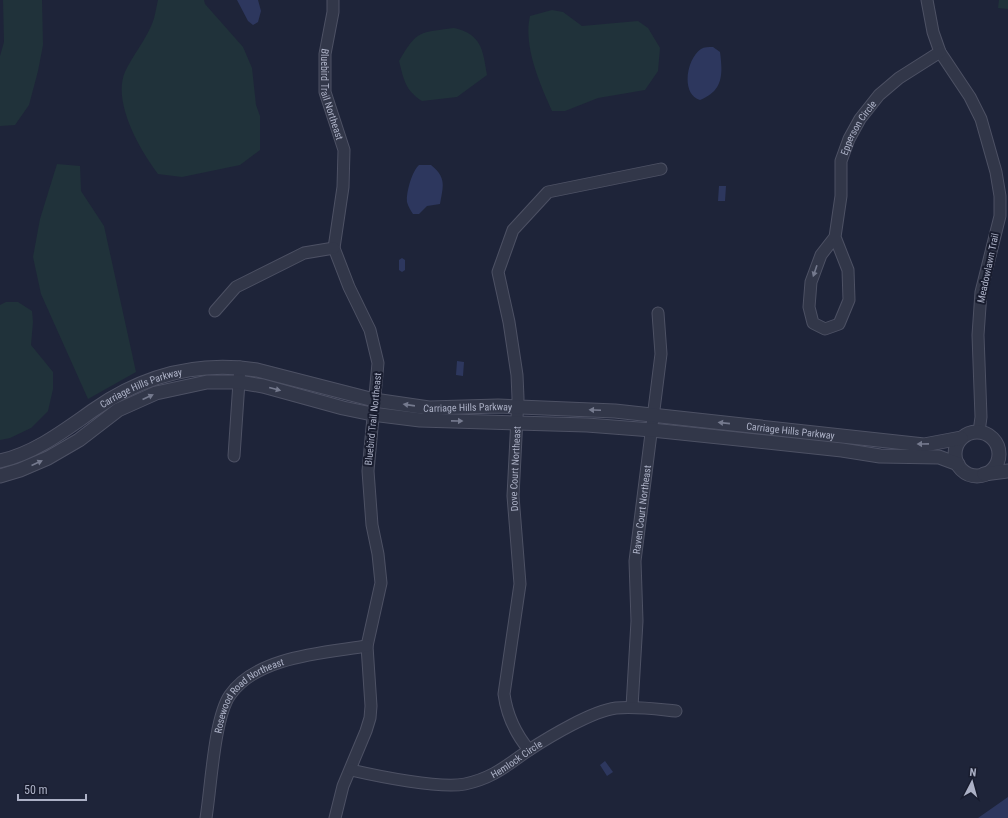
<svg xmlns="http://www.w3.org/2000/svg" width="1008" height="818" font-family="'Roboto Condensed',sans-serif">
<rect width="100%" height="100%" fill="#1e2439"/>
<path fill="#20323a" d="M3,0h39l1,45 -5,26 -9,34 -14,20 -15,1v-70l4,-14z
M158,0h46l1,4 38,43 9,21 4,37 4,11v34l-20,15 -58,12 -24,-3c-18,-24 -46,-72 -33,-102 8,-17 20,-31 27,-48 3,-7 4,-16 6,-24z
M999,0h9v9l-10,-1z
M552,10l11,2 19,14 56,-5 10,7 12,20 -2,23 -13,19 -47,8 -33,13h-13c-12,-27 -29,-65 -22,-95z
M454,28c28,6 29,23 33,47l-30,22 -35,4c-17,-11 -18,-21 -23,-40 19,-32 20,-28 55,-33z
M57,164l23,2 1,25 23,35 32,146 -48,27 -47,-105 -8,-37 7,-38z
M6,302h12l14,9 1,11 -2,23 22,27v17l-5,22 -17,17 -21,10 -10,2v-135z"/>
<path fill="#2d375e" d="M237,0h21l3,11 -3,11 -5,3 -5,-4z
M713,47l7,5c3,23 3,39 -20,48 -20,-6 -13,-42 1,-51 3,-2 8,-2 12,-2z
M419,165h12c16,13 12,21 9,39l-13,2 -8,8h-6c-2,-3 -5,-8 -6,-12 -1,-9 5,-31 12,-37z
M719,186h7l-1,15h-7z
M402,258l3,2v10l-3,2 -3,-2v-10z
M457,361l7,1 -1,14 -7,-1z
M605,761l8,11 -6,4 -7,-11z
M1008,797v21h-30z"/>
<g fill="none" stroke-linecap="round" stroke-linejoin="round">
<defs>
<g id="minor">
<path id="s1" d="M333,0v12l-8,42v38l19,58 -1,37 -9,61 15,39 21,43 8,33 -10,108 4,54 6,29 3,29 -14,63 4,60 -1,12 -4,13 -23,55 -8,32"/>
<path d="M927,0l6,32 7,20 30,45 11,22 15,53 4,24v20l-19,76 -3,43 3,82 -2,15"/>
<path id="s2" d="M835,237l13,33 1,30 -10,24 -14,5 -12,-6 -4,-16 2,-25 10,-27 14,-18 6,-41v-35l8,-22 11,-20 19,-24 20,-17 41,-26"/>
<path d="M215,311l21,-24 68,-34 30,-5"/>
<path d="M234,456l6,-89"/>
<path id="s3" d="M632,707l5,-86 -2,-60 26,-207 -3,-41"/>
<path id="s4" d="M529,750c-14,-17 -22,-34 -25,-56l16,-110 -7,-88 5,-98 -1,-23 -8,-53 -11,-50 15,-42 35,-38 113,-23"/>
<path id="s5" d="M351,770c26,6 89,19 114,14 28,-6 41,-18 64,-34 20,-13 63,-39 87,-42 20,-2 40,1 60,3"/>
<path id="s6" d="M206,818c5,-30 8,-100 24,-123 27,-39 94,-42 137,-49"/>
</g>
<g id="tertiary">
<circle cx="977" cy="454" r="22"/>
<path id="s7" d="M0,461c36,-8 66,-32 95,-52 49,-34 103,-48 162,-39l117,30 55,8 69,-2 117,5 309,34 37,-7"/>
<path d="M984,474l24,-3"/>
<path d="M0,476l20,-6 28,-12 31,-18 39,-30 38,-17 51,-11h32l24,4 80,22 29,6 48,6 167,5 65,5 190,20 38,6 59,1 19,7"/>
</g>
</defs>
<use href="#minor" stroke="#4d5164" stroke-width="13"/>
<use href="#tertiary" stroke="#4d5164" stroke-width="15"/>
<use href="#minor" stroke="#323749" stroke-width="11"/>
<use href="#tertiary" stroke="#323749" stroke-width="13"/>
</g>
<defs><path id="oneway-solid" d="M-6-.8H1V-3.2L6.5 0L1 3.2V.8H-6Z"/></defs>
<g fill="#757a8e">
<use href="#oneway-solid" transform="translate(815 271) rotate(109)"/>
<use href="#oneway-solid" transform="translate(275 389) rotate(15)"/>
<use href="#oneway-solid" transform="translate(148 397) rotate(-25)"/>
<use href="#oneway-solid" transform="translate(409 405) rotate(-172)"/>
<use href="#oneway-solid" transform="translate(595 410) rotate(-178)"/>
<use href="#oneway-solid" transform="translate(457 421) rotate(1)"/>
<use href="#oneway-solid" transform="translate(724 423) rotate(-174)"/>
<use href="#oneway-solid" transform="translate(923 444) rotate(179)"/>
<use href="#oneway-solid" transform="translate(37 463) rotate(-24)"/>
</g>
<g text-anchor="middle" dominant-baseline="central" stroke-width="4" stroke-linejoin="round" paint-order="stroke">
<g font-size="10" fill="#acb1c6" stroke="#181c2e">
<text stroke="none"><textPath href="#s1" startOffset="96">Bluebird Trail Northeast</textPath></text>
<text stroke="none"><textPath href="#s2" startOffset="327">Epperson Circle</textPath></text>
<text transform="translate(988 268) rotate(-78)">Meadowlawn Trail</text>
<text stroke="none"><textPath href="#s7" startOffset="160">Carriage Hills Parkway</textPath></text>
<text stroke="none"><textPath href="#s7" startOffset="495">Carriage Hills Parkway</textPath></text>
<text transform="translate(373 419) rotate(-84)">Bluebird Trail Northeast</text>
<text stroke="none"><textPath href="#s7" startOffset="819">Carriage Hills Parkway</textPath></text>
<text stroke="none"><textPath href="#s4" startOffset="289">Dove Court Northeast</textPath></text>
<text stroke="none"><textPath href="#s3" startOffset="198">Raven Court Northeast</textPath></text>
<text stroke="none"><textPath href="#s6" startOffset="138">Rosewood Road Northeast</textPath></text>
<text stroke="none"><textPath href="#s5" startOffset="173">Hemlock Circle</textPath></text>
</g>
</g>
<g transform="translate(972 782) rotate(6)" stroke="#181c2e" stroke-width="3" paint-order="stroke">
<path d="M0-3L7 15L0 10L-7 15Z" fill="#acb1c6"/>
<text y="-6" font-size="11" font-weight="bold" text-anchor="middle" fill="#acb1c6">N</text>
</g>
<path d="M18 794v6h68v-6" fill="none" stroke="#acb1c6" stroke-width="2"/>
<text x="24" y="794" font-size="12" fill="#acb1c6" stroke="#181c2e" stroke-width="3" paint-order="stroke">50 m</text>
</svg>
